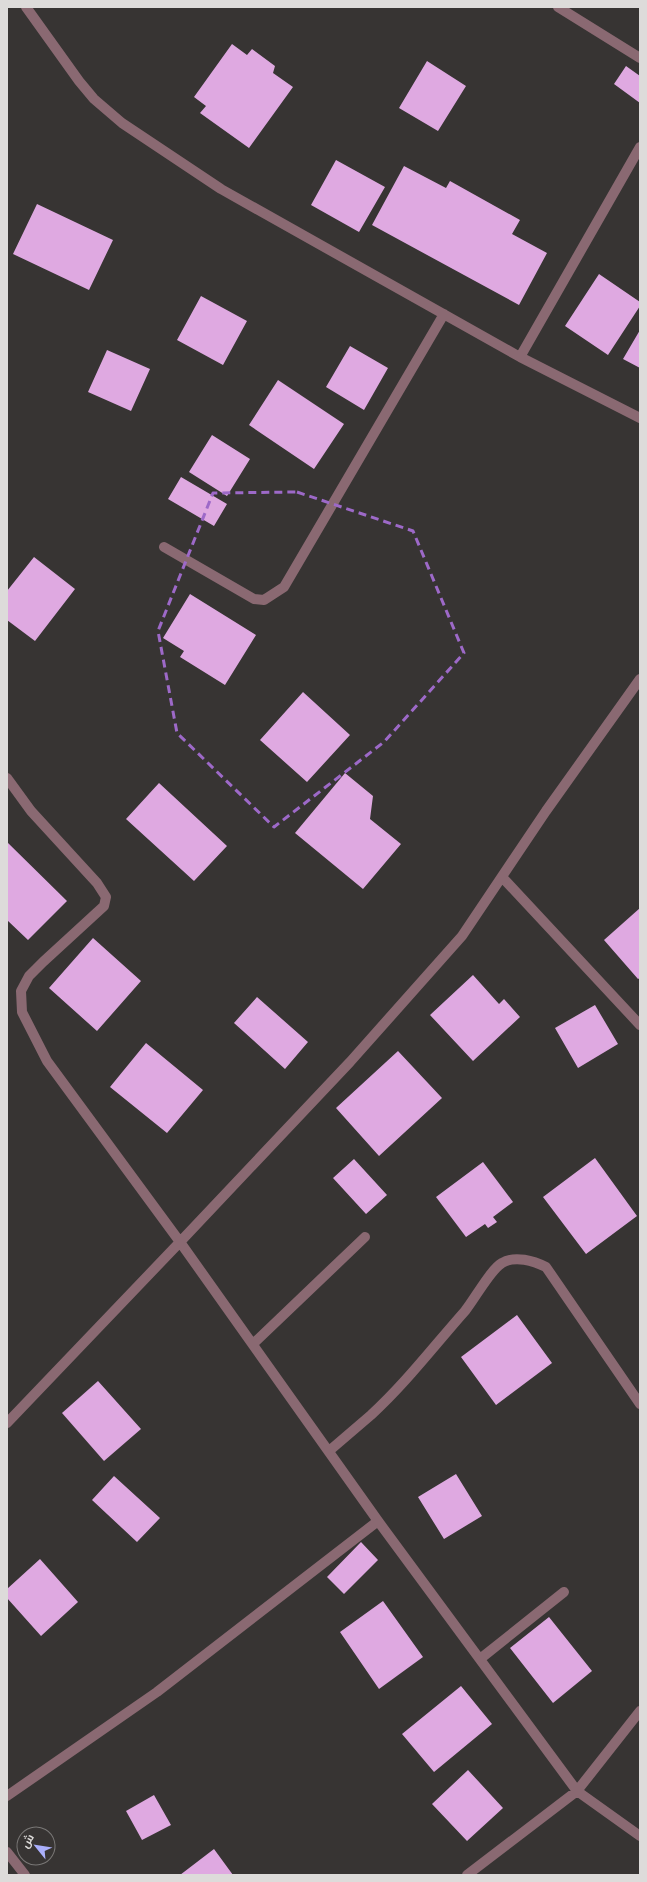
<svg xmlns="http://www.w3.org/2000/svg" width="647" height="1882" font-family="Poppins,Cairo,sans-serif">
<rect width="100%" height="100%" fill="#373433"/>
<path fill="#dfa9e1" d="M232,44l15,11 5,-6 23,17 -2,7 20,14 -44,61 -49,-35 6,-7 -12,-9z
M427,61l39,25 -28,45 -39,-23z
M626,66l14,10v27l-26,-19z
M336,160l49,27 -26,45 -48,-27z
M404,166l42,22 4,-7 70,39 -8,14 35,19 -28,52 -147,-80z
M37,204l76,36 -24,50 -76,-36z
M599,274l41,28v4l-32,49 -43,-29z
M201,296l46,25 -24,44 -46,-25z
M640,330v38l-17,-9z
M350,346l38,22 -24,42 -38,-23z
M107,350l43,19 -19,42 -43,-19z
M278,380l66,44 -30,45 -65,-44z
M212,435l38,24 -23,37 -38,-24z
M181,477l46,27 -13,22 -46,-27z
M34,557l41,32 -40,52 -28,-21v-29z
M190,594l66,41 -31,50 -45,-28 4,-6 -21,-13z
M303,692l47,43 -43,47 -47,-42z
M345,773l28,23 -3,23 31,25 -38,45 -68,-56z
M159,783l68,63 -33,35 -68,-62z
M7,842l60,59 -39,39 -21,-20z
M640,908v70l-2,1 -34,-39z
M93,938l48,43 -44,50 -48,-43z
M473,975l26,29 5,-5 16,18 -47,44 -43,-46z
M257,997l51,45 -23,27 -51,-46z
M595,1005l23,39 -40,24 -23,-40z
M146,1043l57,47 -36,43 -57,-46z
M398,1051l44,47 -63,58 -43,-48z
M595,1158l42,58 -51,38 -43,-57z
M354,1159l33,36 -21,19 -33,-36z
M483,1162l30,40 -20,15 4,5 -9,6 -3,-4 -19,13 -30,-40z
M517,1315l35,48 -56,42 -35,-48z
M98,1381l43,48 -37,32 -42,-48z
M456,1474l26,42 -38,23 -26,-42z
M114,1476l46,42 -23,24 -45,-42z
M361,1542l17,18 -34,34 -17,-17z
M40,1559l38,43 -37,34 -34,-38v-9z
M383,1601l40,56 -44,32 -39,-57z
M549,1617l43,54 -39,32 -43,-55z
M461,1686l31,38 -58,48 -32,-38z
M468,1770l35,38 -36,33 -35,-37z
M154,1795l17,30 -29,15 -16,-29z
M214,1849l19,26h-53z"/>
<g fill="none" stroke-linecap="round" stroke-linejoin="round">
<path stroke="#8a6972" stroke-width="10" d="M26,7l53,74 15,18 28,24 99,66 299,168 120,61
M558,7l82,51
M520,357l120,-210
M164,547l90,52 10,1 20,-13 160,-273
M7,778l24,33 66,72 9,14 -2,9 -61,56 -14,14 -8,15 1,21 25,49 133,181 198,279 199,270 63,45
M502,877l138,148
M253,1344l112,-107
M7,1423l173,-181 170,-180 112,-126 84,-125 94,-132
M329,1451c14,-12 28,-24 42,-36 34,-31 63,-69 94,-104 9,-11 26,-42 37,-48 13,-8 32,-2 44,4l94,137
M480,1659l84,-67
M7,1796l150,-104 221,-171
M7,1852l18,23
M467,1875l110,-84 63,-80"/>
</g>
<path fill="none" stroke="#9d69c8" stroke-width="3" stroke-dasharray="8 5" stroke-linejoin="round" d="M297,492l116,39 51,122 -80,89 -110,85 -97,-94 -19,-102 55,-138z"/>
<rect width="647" height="1882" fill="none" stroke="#dddbda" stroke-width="16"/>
<g transform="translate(36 1846) rotate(300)"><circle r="19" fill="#373433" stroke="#797776"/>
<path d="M0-3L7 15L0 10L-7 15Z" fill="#aaaffb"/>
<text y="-6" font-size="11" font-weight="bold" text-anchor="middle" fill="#dddbda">ش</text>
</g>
</svg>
